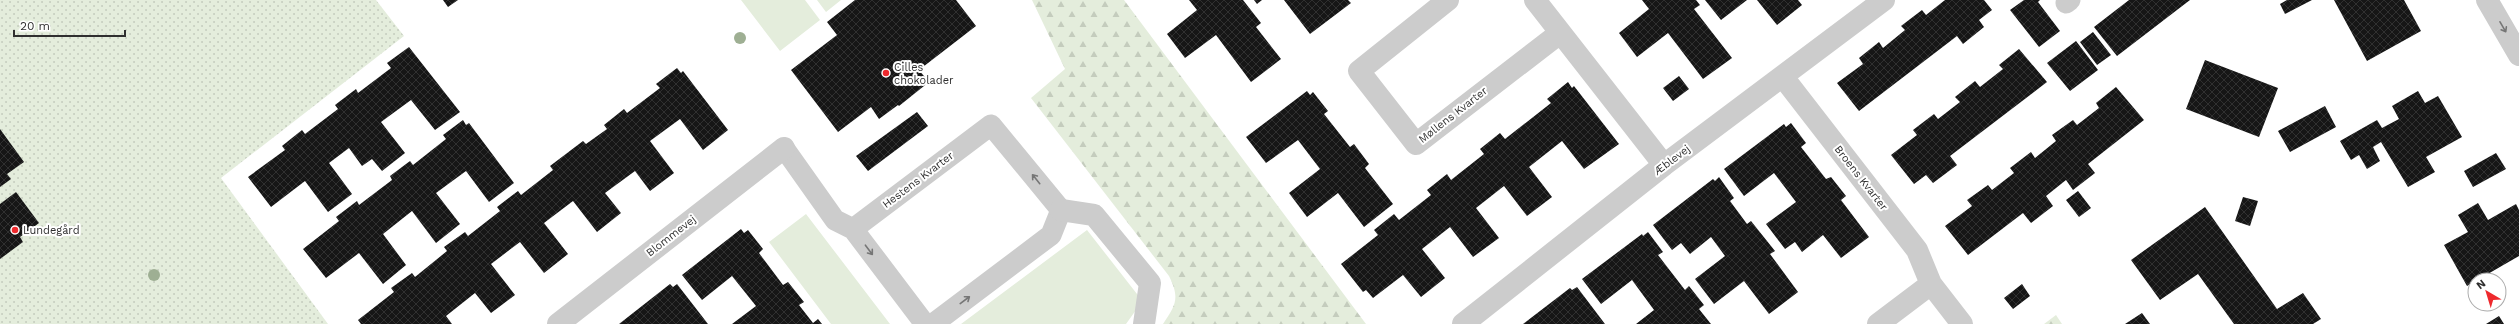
<svg xmlns="http://www.w3.org/2000/svg" width="2519" height="324" font-family="'Work Sans',sans-serif">
<defs>
<pattern id="forest-firs" width="22" height="20" patternUnits="userSpaceOnUse"><rect width="22" height="20" fill="#e4eddc"/><path d="M5 1l3.5 6h-7zM16 11l3.5 6h-7z" fill="#c4ccbd"/></pattern>
<pattern id="garden-dots" width="8" height="8" patternUnits="userSpaceOnUse"><rect width="8" height="8" fill="#e4eddc"/><path d="M2 2h.1M6 6h.1" fill="none" stroke="#c4ccbd" stroke-width="1.8" stroke-linecap="round"/></pattern>
<pattern id="building-cross-hatch" width="8" height="8" patternUnits="userSpaceOnUse"><rect width="8" height="8" fill="#161616"/><path d="M0 0l8 8M0 8l8-8" fill="none" stroke="#303030"/></pattern>
</defs>
<rect width="100%" height="100%" fill="#fff"/>
<path fill="#e4eddc" d="M741,0h64l15,20 -40,31z
M817,0h24l-15,12z
M806,214l84,110h-59l-62,-82z
M1087,230l50,64 4,9 -15,21h-165z"/>
<path fill="url(#forest-firs)" d="M1032,0h92l242,324h-203c13,-19 17,-26 6,-48l-138,-178 34,-29z
M2056,315l6,9h-18z"/>
<path fill="url(#garden-dots)" d="M0,0h376l28,36 -183,142 107,146h-328z"/>
<path fill="url(#building-cross-hatch)" d="M443,0h15l-10,7z
M855,0h101l20,26 -57,44 10,12 -30,24 -1,-1 -19,14 -8,-12 -33,25 -47,-62 46,-35 -10,-13z
M1189,0h54l18,23 -5,4 25,32 -30,23 -35,-47 -31,23 -18,-24 30,-24z
M1254,0h8l-5,4z
M1284,0h64l3,3 -41,31z
M1642,0h54l4,5 -6,4 38,49 -29,21 -35,-46 -31,24 -18,-24 30,-24z
M1705,0h42l-26,20z
M1757,0h41l4,5 -25,20z
M1945,0h39l8,10 -13,10 5,7 -21,17 -6,-8 -98,75 -22,-28 26,-19 -4,-6 20,-16 4,6 22,-18 -4,-4 21,-16 4,5z
M2024,0h16l-2,2 22,29 -21,16 -29,-37z
M2129,0h61l-73,56 -23,-29z
M2287,0h25l-27,14 -5,-10z
M2334,0h70l17,31 -54,30z
M2093,32l18,23 -14,10 -17,-23z
M2076,41l22,29 -28,21 -23,-28z
M409,47l51,65 -25,18 -24,-30 -30,22 24,31 -23,18 -10,-12 -10,7 -13,-18 -20,15 23,31 -24,18 -23,-31 -34,26 -23,-30 37,-27 -3,-4 20,-16 3,4 33,-25 -3,-4 21,-16 2,4 33,-25 -4,-5z
M2019,49l28,33 -97,74 7,9 -24,18 -7,-8 -12,9 -23,-29 26,-20 -4,-5 21,-16 4,5 22,-17 -5,-5 20,-16 5,6 23,-18 -4,-4z
M2205,60l73,28 -19,49 -73,-28z
M677,68l4,5 2,-2 45,59 -25,20 -23,-31 -30,22 24,32 -24,18 -15,-20 -30,22 16,20 -24,19 -24,-31 -29,22 24,31 -24,19 -24,-31 -29,22 24,31 -24,18 -16,-20 -29,23 6,8h-91l-3,-4 36,-28 -3,-4 21,-15 3,4 32,-26 -3,-4 21,-15 3,4 32,-25 -3,-4 21,-16 3,4 32,-25 -3,-4 33,-25 3,3 21,-15 -3,-4 20,-16 3,4 33,-25 -4,-4z
M1679,76l10,13 -16,12 -10,-13z
M1568,82l4,6 2,-2 45,58 -35,25 -22,-28 -33,26 23,30 -25,19 -23,-30 -28,22 23,30 -26,19 -23,-30 -28,22 23,29 -24,19 -18,-22 -30,23 -7,-8 -3,2 -22,-28 37,-29 -4,-5 20,-16 5,6 32,-25 -4,-5 20,-16 4,6 33,-26 -4,-5 20,-16 5,6 46,-36 -4,-4z
M2116,87l28,33 -56,44 7,9 -22,17 -7,-10 -20,16 7,10 -22,17 -8,-10 -55,42 -23,-29 27,-20 -5,-6 21,-15 4,5 22,-17 -4,-5 21,-16 4,6 21,-17 -4,-6 21,-15 4,5 22,-17 -3,-5z
M1307,91l3,4 3,-3 15,19 -4,3 26,33 4,-3 15,20 -4,4 28,36 -29,23 -26,-34 -31,24 -18,-24 31,-24 -22,-29 -32,23 -20,-26z
M2418,91l7,12 13,-7 24,41 -36,20 9,15 -27,15 -27,-45 -8,5 7,14 -13,8 -8,-14 -8,5 -11,-19 37,-21 5,8 17,-9 -7,-13z
M2325,106l11,21 -46,25 -12,-21z
M917,112l11,14 -60,45 -12,-15z
M463,120l3,5 3,-2 45,60 -25,19 -23,-31 -30,22 24,31 -24,19 -24,-32 -29,23 23,31 -23,19 -24,-31 -33,25 -23,-29 36,-28 -3,-4 21,-16 2,4 33,-25 -2,-4 20,-15 3,4 33,-26 -3,-4z
M1791,123l15,20 -5,4 25,32 5,-2 15,19 -5,4 28,37 -28,21 -18,-23 -21,17 -7,-10 -10,7 -19,-25 30,-22 -22,-29 -30,23 -20,-27 60,-45 2,3z
M0,129l24,33 -17,12 4,5 -11,8z
M2496,153l10,16 -33,18 -9,-16z
M1719,177l15,21 -4,3 17,23 4,-3 24,30 -5,3 28,38 -29,22 -25,-33 -30,23 -19,-25 30,-23 -14,-19 -21,17 -9,-11 -9,7 -19,-25 60,-46 2,2z
M2078,191l13,17 -12,9 -13,-17z
M16,192l23,31 -19,14 3,5 -23,17v-55z
M2243,197l15,4 -8,25 -15,-5z
M2478,203l10,17 28,-16 3,6v46l-52,30 -23,-41 24,-13 -10,-17z
M2205,207l72,102 26,-16 18,26 -8,5h-79l-36,-50 -38,26 -29,-40z
M741,229l3,4 4,-3 15,19 -4,4 24,32 5,-3 16,20 -5,3 14,18 5,-4 4,5h-90l24,-18 -24,-30 -30,24 -20,-25z
M1648,232l15,20 -5,3 27,35 4,-4 15,19 -5,4 12,15h-75l18,-14 -22,-30 -31,24 -19,-25 60,-45 1,2z
M670,284l3,3 4,-3 31,40h-89z
M2022,284l8,12 -17,13 -9,-11z
M1577,287l28,37h-82l47,-36 2,2z
M2142,313l8,11h-25z
M2499,316l5,8h-18z"/>
<g fill="none" stroke-linecap="round" stroke-linejoin="round">
<path stroke="#ccc" stroke-width="21" d="M2066,3l4,-3
M784,148l51,72 18,9
M925,324l-72,-95 138,-104 70,85 -10,25 -118,89"/>
<path stroke="#ccc" stroke-width="22" d="M1448,0l-89,71 57,73 144,-111
M1535,0l129,165
M1783,77l134,173 14,34 31,40
M1061,210l33,5 56,68 -6,41
M558,324l226,-176
M1463,324l201,-159 220,-165
M1878,324l53,-40"/>
<path stroke="#ccc" stroke-width="22" d="M2487,0l32,55"/>
</g>
<g fill="#9eaf93">
<circle cx="740" cy="38" r="6"/>
<circle cx="154" cy="275" r="6"/>
</g>
<defs><path id="oneway-shaft" d="M-6 0H5M1.5-3L5.5 0L1.5 3" fill="none" stroke-width="1.6" stroke-linecap="round" stroke-linejoin="round"/></defs>
<g stroke="#767676">
<use href="#oneway-shaft" transform="translate(2503 27) rotate(60)"/>
<use href="#oneway-shaft" transform="translate(1036 179) rotate(-129)"/>
<use href="#oneway-shaft" transform="translate(869 250) rotate(53)"/>
<use href="#oneway-shaft" transform="translate(965 300) rotate(-37)"/>
</g>
<g fill="#ee292d" stroke="#fff" stroke-width="1.5">
<circle cx="886" cy="73" r="4"/>
<circle cx="15" cy="230" r="4"/>
</g>
<g text-anchor="middle" dominant-baseline="central" stroke-width="4" stroke-linejoin="round" paint-order="stroke">
<g font-size="11" fill="#2f2f2f" stroke="#fff" text-anchor="start">
<text x="894" y="67">Cilles<tspan x="894" dy="13">chokolader</tspan></text>
<text x="23" y="230">Lundegård</text>
</g>
<g font-size="11" fill="#2f2f2f" stroke="#fff">
<text transform="translate(1453 115) rotate(-38)">Møllens Kvarter</text>
<text transform="translate(1672 160) rotate(-37)">Æblevej</text>
<text transform="translate(1861 178) rotate(52)">Broens Kvarter</text>
<text transform="translate(918 180) rotate(-37)">Hestens Kvarter</text>
<text transform="translate(671 236) rotate(-38)">Blommevej</text>
</g>
</g>
<g transform="translate(2487 292) rotate(322)"><circle r="19" fill="#ffffff" stroke="#acacac"/>
<path d="M0-3L7 15L0 10L-7 15Z" fill="#ee292d"/>
<text y="-6" font-size="11" font-weight="bold" text-anchor="middle" fill="#2f2f2f">N</text>
</g>
<path d="M14 30v6h111v-6" fill="none" stroke="#2f2f2f" stroke-width="2"/>
<text x="20" y="30" font-size="12" fill="#2f2f2f" stroke="#ffffff" stroke-width="3" paint-order="stroke">20 m</text>
</svg>
